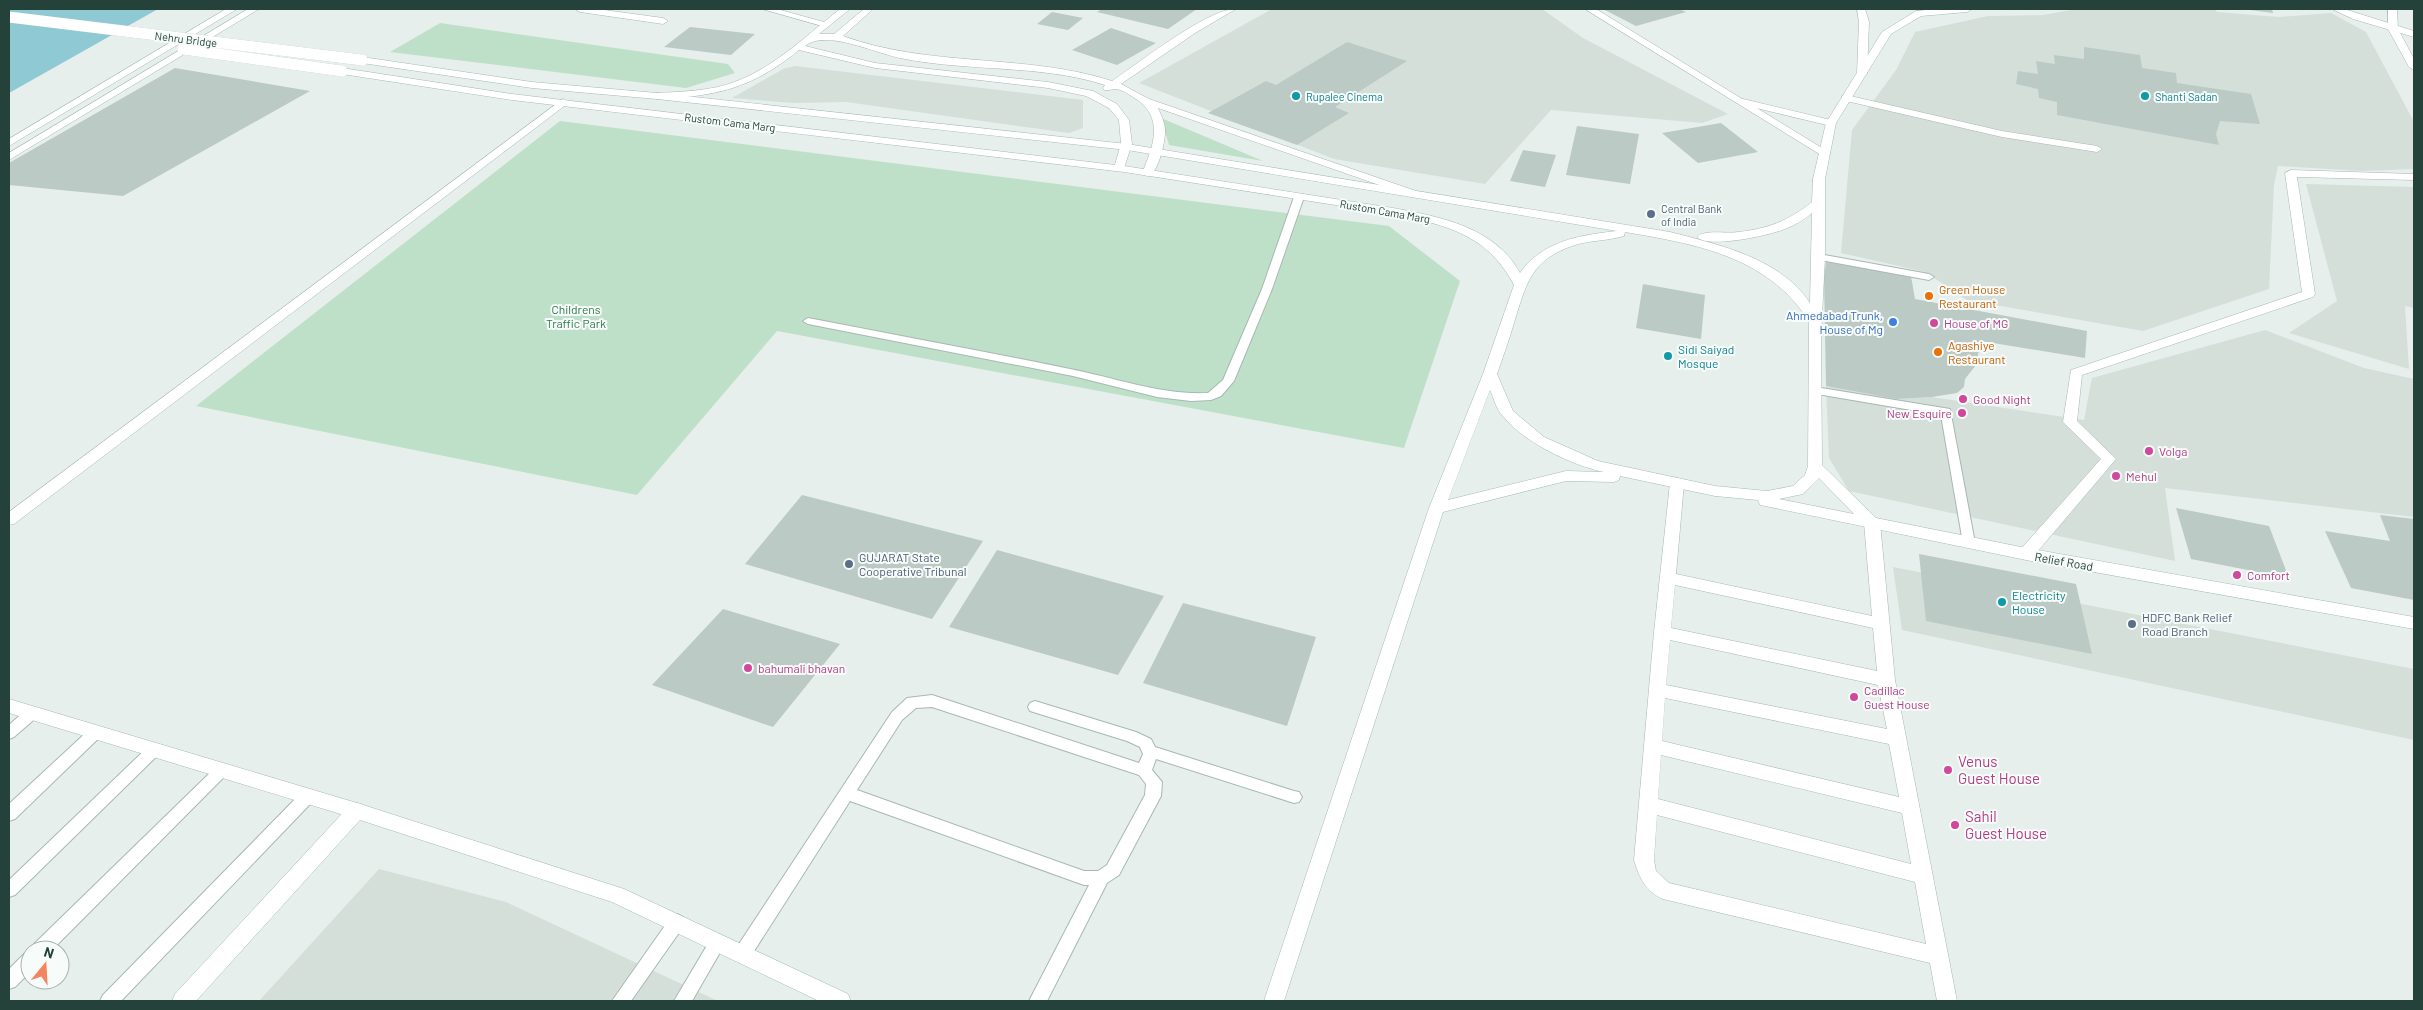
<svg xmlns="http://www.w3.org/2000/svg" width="2423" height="1010" font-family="Barlow,sans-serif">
<rect width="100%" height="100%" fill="#e6efeb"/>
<path fill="#d4dfda" d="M1272,9h270l41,29 145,76 -26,9 -151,-13 -66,74 -151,-25 -195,-76z
M2076,9h139l2,3 62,5 52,-4 35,19 48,90v47l-52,2 -84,-5 -4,19 -5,104 -126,42 -176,-31 -42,-28 -84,-19 11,-123 44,-60 19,-38 73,-16 55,-1z
M795,66l288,34v28l-14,5 -223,-31 -52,1 -62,-5 51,-29z
M2306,184l108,3v121l-9,-2 4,63 -120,-36 48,-32z
M2265,330l99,38 50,11v138l-249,-29 10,73 -326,-70 -20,-33 -3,-72 70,13 36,-2 152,23 8,-42z
M1893,567l521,102v71l-512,-110z
M379,869l127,33 212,99h-459z"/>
<path fill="#bfe0c8" d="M440,23l288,41 7,9 -49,15 -296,-36z
M1161,118l102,43 -94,-16z
M560,121l829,105 71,55 -56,167 -627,-117 -140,164 -441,-89z"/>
<path fill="#8ec9d4" d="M9,9h149l-149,84z"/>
<path fill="#bbcac4" d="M1102,9h95l-29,20 -71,-17z
M1603,9h76l7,3 -50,14z
M2250,9h22l1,4 -23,-3z
M1052,12l31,6 -15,12 -31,-6z
M690,27l65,7 -24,21 -67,-8z
M1111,28l45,15 -39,22 -45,-15z
M1347,42l60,19 -72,46 14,6 -52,32 -89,-32 58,-32 10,4z
M2084,47l56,8 2,13 34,5 1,10 74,11 9,30 -40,-3 -4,13 3,11 -162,-30v-13l-18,-4 -1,-9 -22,-5 2,-13 20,3 -2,-13 19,3 -1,-9 30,4z
M175,68l135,23 -187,105 -114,-11v-22z
M1721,123l37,29 -60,11 -36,-30z
M1577,126l62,8 -9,50 -64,-9z
M1523,150l33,5 -11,32 -35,-6z
M1826,262l85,14 4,23 172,32 -2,27 -104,-17 -5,24 -11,14 -1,8 -7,6 -25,4 -36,2 -70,-13 -2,-108z
M1643,284l62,11 -4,44 -65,-11z
M802,495l181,46 -51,78 -187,-55z
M2176,508l93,18 20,52 -98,-19z
M2380,515l34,4v81l-63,-12 -26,-57 65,10z
M997,550l167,46 -46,79 -169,-48z
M1919,554l157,30 16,70 -166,-33z
M1183,603l133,34 -29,89 -144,-43z
M723,609l117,35 -67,83 -121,-42z"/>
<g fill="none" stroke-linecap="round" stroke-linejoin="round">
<defs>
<path id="service" d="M1299,194l5,3 -32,92 -38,92 -13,15 -10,4 -20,1 -34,-4 -84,-21 -265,-52 -5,-3 5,-3c87,17 175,33 262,51 46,9 90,26 138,24l15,-13 39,-91 32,-92z
M1819,254l110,20 5,3 -5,3 -114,-21 -1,-2z
M1815,387l135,22 25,134 -1,3h-10l-1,-3 -22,-128 -130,-22 -2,-2z
M932,695l207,68 4,-9 -3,-7 -13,-6 -97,-30 -2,-4 2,-4 5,-2 101,31 15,7 4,8 139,44 5,1 3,5 -3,5 -5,1 -138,-44 -4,11 10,12 -1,14 -42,79 -12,8 -60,118h-18l60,-116h-5l-234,-84 -101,158 -6,2 -6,-2 -2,-6 2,-6 155,-235 15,-14zM932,707l207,68 7,9 -1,11 -38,70 -9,6h-14l-227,-81 45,-70 14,-12z
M32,707l5,2 2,4 -2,4 -23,20 -5,2v-14l18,-16z
M96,726l5,2 2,4 -2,4 -86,83 -6,2v-17l82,-76z
M154,744l5,2 2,4 -2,4 -144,141 -6,2v-17l140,-134z
M222,764l5,2 3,4 -3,4 -175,176h-20l2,-6 183,-178z
M308,790l5,1 3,5 -3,5 -192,200h-21l3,-6 200,-204z
M677,914l6,3 2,5 -2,5 -52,74h-19l59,-84z
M718,934l6,3 2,5 -34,59h-18l38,-64z
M30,952v20l-15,15 -6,2v-20l15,-15z"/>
<path id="minor" d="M575,9h22l66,9 5,3 -5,3 -83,-12z
M762,9h15l54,15 -5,3z
M1857,9h8l4,13 -2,52 -5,3 -5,-3 2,-52z
M2332,9h12l70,22v6l-61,-18z
M1846,95l156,36 95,15 5,3 -5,3 -95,-15 -160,-37v-4z
M1743,99l92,22 1,2 -5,3 -92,-22 -1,-2z
M2291,170l123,4v6l-117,-3 18,117 -2,3 -231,78 -5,46 39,38 -84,99h-12l-2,-4 2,-4 81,-91 -38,-37 8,-52 231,-78 -17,-119z
M1677,478l5,2 2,3 -8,91 196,42 -8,-93 3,-4h10l3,4 15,157 62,321h-20l-7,-38 -267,-64c-17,-7 -24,-22 -29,-39l20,-228 16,-149 2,-3zM1675,585l198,43 4,43 -206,-43zM1670,640l208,45 9,44 -221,-44zM1665,698l224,46 10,53 -237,-56zM1661,755l241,58 9,51 -253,-65zM1657,815l258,67 11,62 -257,-61 -13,-12 -2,-11z"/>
<path id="tertiary" d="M840,9h10l-31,25h15l30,-25h9l-30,27c88,32 182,17 269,45 27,-18 95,-72 124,-72l-41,24 -74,51 28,15 267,92 2,2 -6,3 -4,-1 -250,-87c3,7 6,13 7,20 1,11 -6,45 -17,48l-4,-1 -2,-2c12,-28 23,-57 -9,-76 -5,-3 -12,-8 -18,-8 -4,0 -6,2 -11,1l-1,-2 2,-3c-65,-21 -138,-13 -205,-27 -25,-5 -75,-29 -95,-12l70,17 173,19 45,9 24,13 12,16 3,24 -8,24 -5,3 -5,-3 7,-24 -2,-24 -10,-12 -23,-12 -38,-8 -173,-20 -76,-18c-48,39 -82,46 -142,49l-5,-3 5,-3c21,-1 41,-2 61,-6 48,-11 85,-49 122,-78z
M1585,9h11l234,144 -5,3 -4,-1z
M2388,9h9l1,20 16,30v11l-5,-3 -21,-38z
M563,99l5,3 -1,2 -553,420 -5,1v-13z
M9,699l348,104 7,2 2,6 -2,6 -7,2 -348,-106z"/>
<path id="secondary" d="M226,9h11l-228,137v-7z
M248,9h11l-250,151v-7z
M1937,9h35l-5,3 -46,4 -30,18 -55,89 -11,56v78l-4,79 1,129 54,53 150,30 388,69v12l-388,-69 -261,-54 -5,-1 -2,-5 -43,-4 -95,-20 -1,4 -5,2 -48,-1 -123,31 -159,489h-20l165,-493 54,-134 31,-89c-27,-51 -68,-60 -121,-71l-269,-42 -612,-72 -170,-26 -5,-3 5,-3 170,26 612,72 269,42c48,9 102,19 127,65 22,-32 60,-38 97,-42l-490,-81 -470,-51 -125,-11 -170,-25 -5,-3 5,-3 170,25 125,11 470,51 543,88c50,13 110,26 140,71l2,-90c-8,7 -17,12 -27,16 -15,6 -76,20 -88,8 7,-8 31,-3 41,-5 30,-3 52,-12 74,-30l1,-23 13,-56 56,-91 34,-21zM1625,232c71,12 142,24 184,89l-1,145 -3,9 -12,11 -26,5 -52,-5 -117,-25 -54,-24 -31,-26 -16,-37c6,-17 12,-34 17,-51 12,-39 17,-64 61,-78 16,-5 33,-4 49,-9zM1490,390c4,8 6,19 12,25 21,27 69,50 102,57l-38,-1 -118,29zM1819,478l35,36 -75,-15 24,-5z
M357,803l267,86 224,105 3,7h-32l-207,-99 -252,-82 -164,181h-24l3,-7 175,-189z"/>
</defs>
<use href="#service" stroke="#a8b8b2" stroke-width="2"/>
<use href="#minor" stroke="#a8b8b2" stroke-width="1"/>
<use href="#tertiary" stroke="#a8b8b2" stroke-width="1"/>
<use href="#secondary" stroke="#a4bbb3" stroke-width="1"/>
<use href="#service" fill="#fff" fill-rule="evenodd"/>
<use href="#minor" fill="#fff" fill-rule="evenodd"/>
<use href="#tertiary" fill="#fff" fill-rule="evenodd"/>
<use href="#secondary" fill="#fff" fill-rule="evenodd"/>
<defs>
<path id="secondary-bridge" d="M9,17l353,43
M183,49l159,22"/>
</defs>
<use href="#secondary-bridge" stroke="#a4bbb3" stroke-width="11" stroke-linecap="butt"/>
<use href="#secondary-bridge" stroke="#fff" stroke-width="11"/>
</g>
<g fill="#0f9aa8" stroke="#f7fbf9" stroke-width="2">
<circle cx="1296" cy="96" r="5"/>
<circle cx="2145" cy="96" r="5"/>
<circle cx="1668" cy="356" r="5"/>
<circle cx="2002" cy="602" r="5"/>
</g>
<g fill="#5c6f8a" stroke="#f7fbf9" stroke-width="2">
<circle cx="1651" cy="214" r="5"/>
<circle cx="849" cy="564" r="5"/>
<circle cx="2132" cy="624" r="5"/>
</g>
<g fill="#e8710a" stroke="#f7fbf9" stroke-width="2">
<circle cx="1929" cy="296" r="5"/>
<circle cx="1938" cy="352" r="5"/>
</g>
<circle fill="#3f7fe0" stroke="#f7fbf9" stroke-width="2" cx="1893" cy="322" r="5"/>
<g fill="#d1479c" stroke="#f7fbf9" stroke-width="2">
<circle cx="1934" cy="323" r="5"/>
<circle cx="1963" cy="399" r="5"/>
<circle cx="1962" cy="413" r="5"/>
<circle cx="2149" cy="451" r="5"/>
<circle cx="2116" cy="476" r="5"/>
<circle cx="2237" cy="575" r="5"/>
<circle cx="748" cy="668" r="5"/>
<circle cx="1854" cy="697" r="5"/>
<circle cx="1948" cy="770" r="5"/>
<circle cx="1955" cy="825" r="5"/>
</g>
<g text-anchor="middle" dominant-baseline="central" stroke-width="4" stroke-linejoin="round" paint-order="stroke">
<g font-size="11" fill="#24423a" stroke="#f7fbf9">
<text transform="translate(186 39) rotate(7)">Nehru Bridge</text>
<text transform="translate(730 122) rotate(7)">Rustom Cama Marg</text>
<text transform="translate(1385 211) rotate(10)">Rustom Cama Marg</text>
</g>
<g font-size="11" fill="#0d838f" stroke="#f7fbf9" text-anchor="start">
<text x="1306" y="96">Rupalee Cinema</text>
<text x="2155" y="96">Shanti Sadan</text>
</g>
<g font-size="11" fill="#4e5e75" stroke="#f7fbf9" text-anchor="start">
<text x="1661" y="208">Central Bank<tspan x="1661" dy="13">of India</tspan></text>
</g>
<g font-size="12" fill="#c56008" stroke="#f7fbf9" text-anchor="start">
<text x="1939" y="289">Green House<tspan x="1939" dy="14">Restaurant</tspan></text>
<text x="1948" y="345">Agashiye<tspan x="1948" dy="14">Restaurant</tspan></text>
</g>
<g font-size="12" fill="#2d7a4b" stroke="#f7fbf9">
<text x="576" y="309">Childrens<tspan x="576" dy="14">Traffic Park</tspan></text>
</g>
<g font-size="12" fill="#366cbe" stroke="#f7fbf9" text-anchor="end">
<text x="1883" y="315">Ahmedabad Trunk,<tspan x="1883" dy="14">House of Mg</tspan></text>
</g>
<g font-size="12" fill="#b23c85" stroke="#f7fbf9" text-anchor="start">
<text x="1944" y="323">House of MG</text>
<text x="1973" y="399">Good Night</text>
<text x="1952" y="413" text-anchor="end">New Esquire</text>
<text x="2159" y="451">Volga</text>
<text x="2126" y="476">Mehul</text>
<text x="2247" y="575">Comfort</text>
<text x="758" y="668">bahumali bhavan</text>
<text x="1864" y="690">Cadillac<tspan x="1864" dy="14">Guest House</tspan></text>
</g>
<g font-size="12" fill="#0d838f" stroke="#f7fbf9" text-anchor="start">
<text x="1678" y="349">Sidi Saiyad<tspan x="1678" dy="14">Mosque</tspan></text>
<text x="2012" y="595">Electricity<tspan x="2012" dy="14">House</tspan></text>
</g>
<g font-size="12" fill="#4e5e75" stroke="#f7fbf9" text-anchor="start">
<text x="859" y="557">GUJARAT State<tspan x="859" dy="14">Cooperative Tribunal</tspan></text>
<text x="2142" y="617">HDFC Bank Relief<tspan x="2142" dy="14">Road Branch</tspan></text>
</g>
<g font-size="12" fill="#24423a" stroke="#f7fbf9">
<text transform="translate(2064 561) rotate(10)">Relief Road</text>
</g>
<g font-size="15" fill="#b23c85" stroke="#f7fbf9" text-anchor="start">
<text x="1958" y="761">Venus<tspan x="1958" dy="17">Guest House</tspan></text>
<text x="1965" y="816">Sahil<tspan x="1965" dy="17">Guest House</tspan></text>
</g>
</g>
<rect width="2423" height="1010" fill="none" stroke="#24423a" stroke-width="20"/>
<g transform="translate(45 965) rotate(18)"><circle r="24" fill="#f7fbf9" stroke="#a3b1ad"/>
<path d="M0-4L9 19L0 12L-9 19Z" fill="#f4845f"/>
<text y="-8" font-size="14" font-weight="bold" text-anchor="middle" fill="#24423a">N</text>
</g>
</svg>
